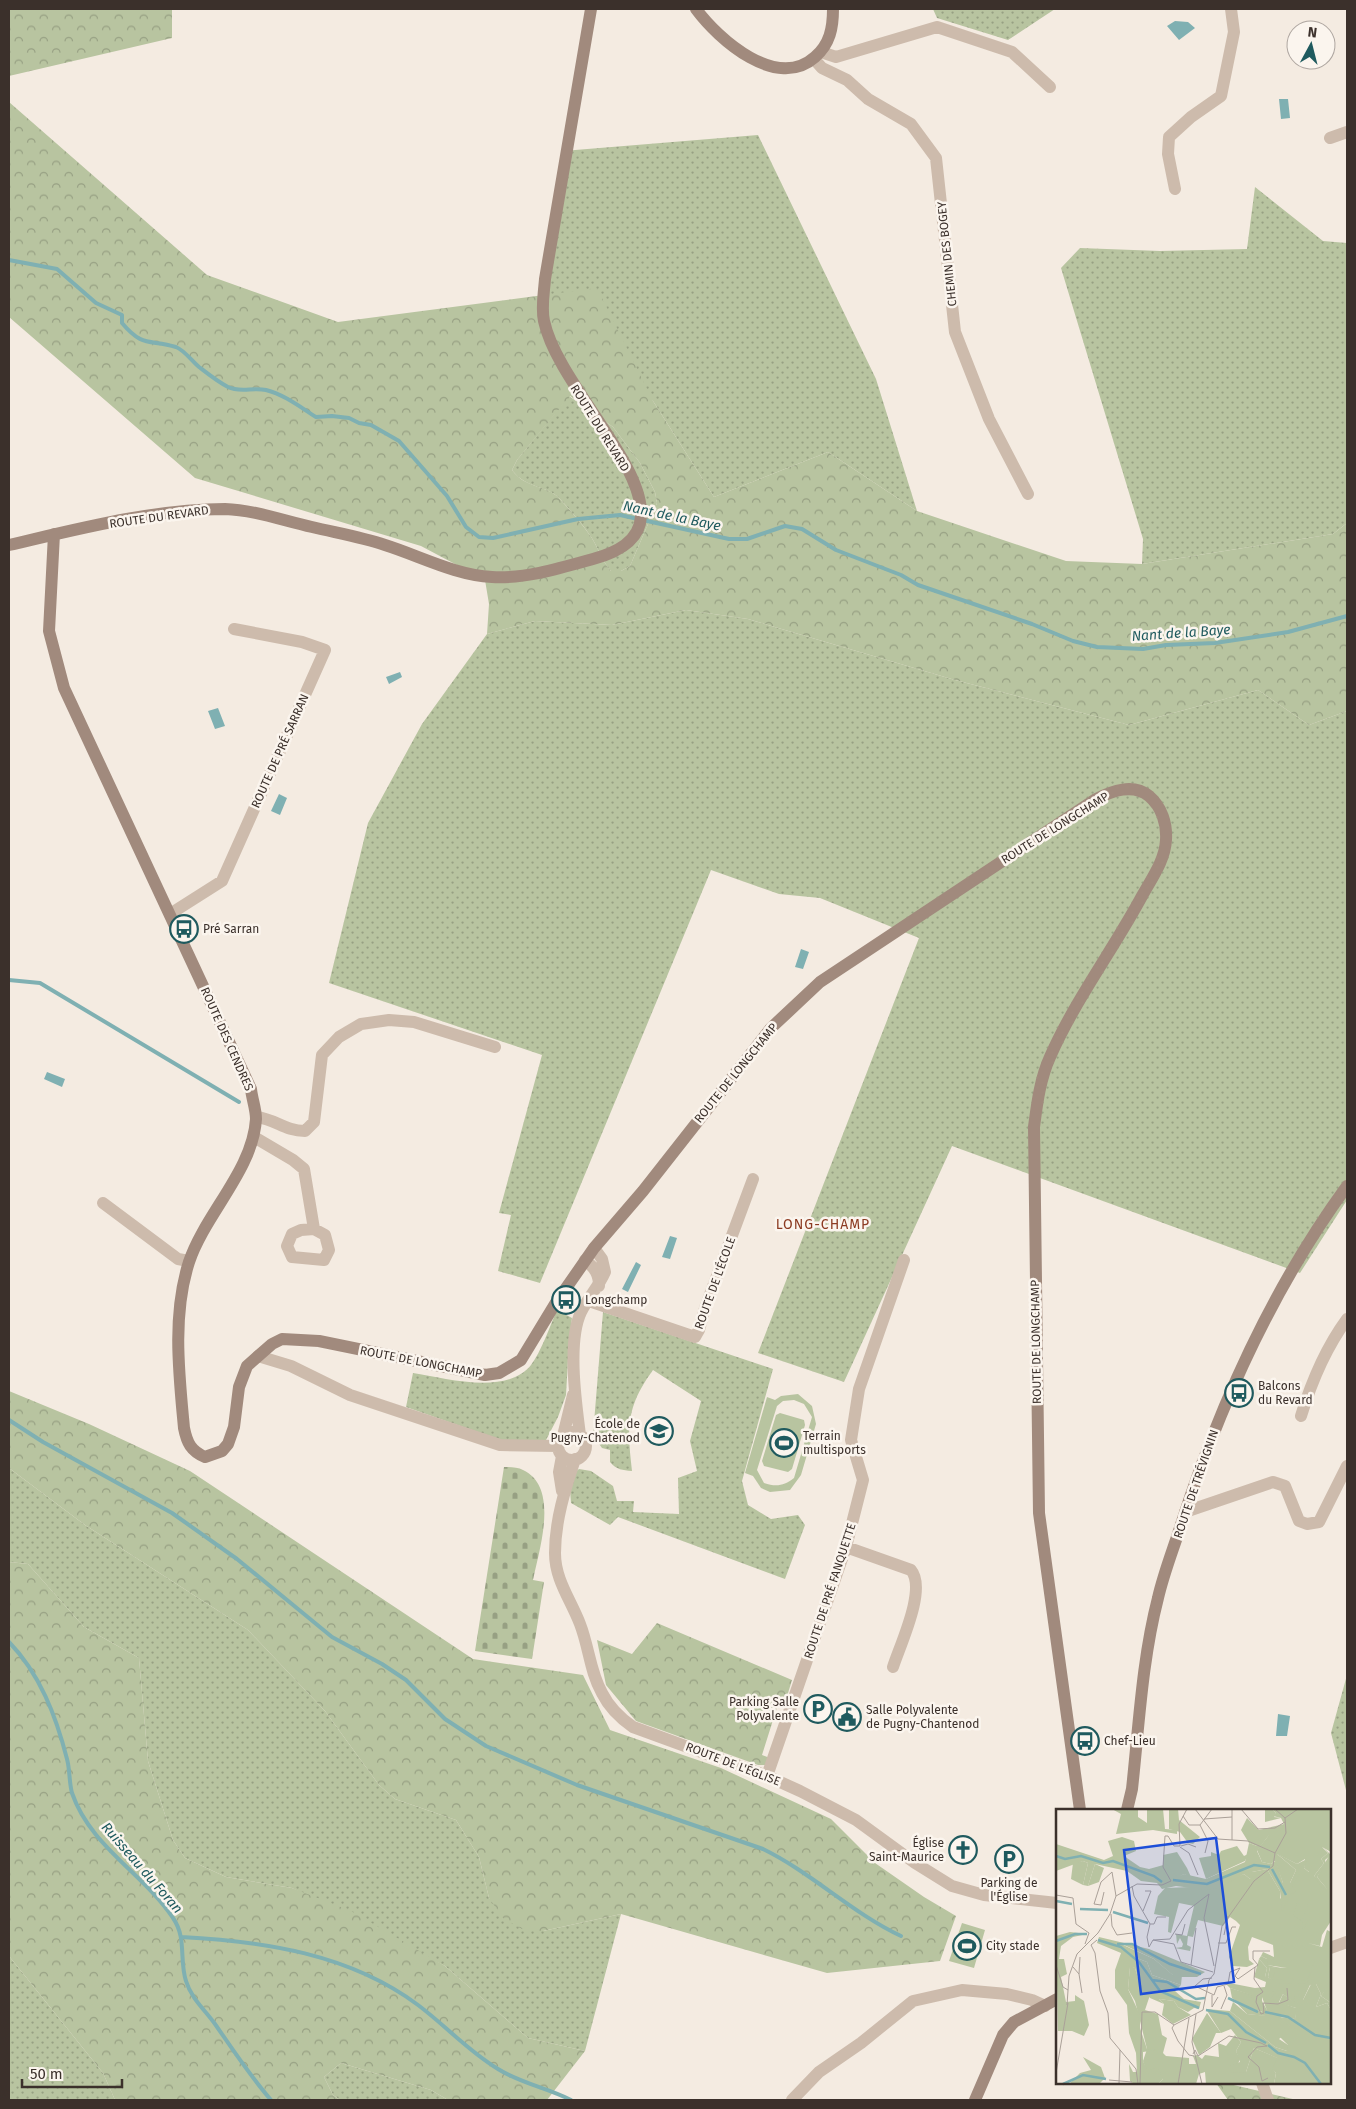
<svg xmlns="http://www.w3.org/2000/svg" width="1356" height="2109" font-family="'Fira Sans',sans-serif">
<defs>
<pattern id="grass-dots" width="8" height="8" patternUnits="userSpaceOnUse" patternTransform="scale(1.25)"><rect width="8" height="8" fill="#b8c4a0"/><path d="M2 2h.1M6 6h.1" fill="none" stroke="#97a083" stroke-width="1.8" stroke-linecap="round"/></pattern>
<pattern id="forest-crowns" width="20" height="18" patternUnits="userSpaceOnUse" patternTransform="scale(1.25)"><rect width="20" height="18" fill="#b8c4a0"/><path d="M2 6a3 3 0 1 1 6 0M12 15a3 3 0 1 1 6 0" fill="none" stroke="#97a083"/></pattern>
<pattern id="cemetery-stones" width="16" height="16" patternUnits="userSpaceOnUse" patternTransform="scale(1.25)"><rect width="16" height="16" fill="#b8c4a0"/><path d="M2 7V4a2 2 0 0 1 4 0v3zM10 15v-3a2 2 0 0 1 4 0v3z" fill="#97a083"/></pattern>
</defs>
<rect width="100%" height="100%" fill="#f4ebe1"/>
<path fill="url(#grass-dots)" d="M933,9h122l-47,31 -71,-22z
M758,135l118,244 41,132 -89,-59 -114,45 -61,-96 -115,-105 25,-145z
M1255,187l68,54 24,2v280l-14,11 -191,30 1,-25 -82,-271 19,-20 80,3 87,-2z
M569,396l44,31 27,36 15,29 2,11 -27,63 -9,5h-10c-10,-11 -13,-25 -22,-37 -8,-12 -20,-25 -30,-36 -13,-13 -33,-9 -47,-28l5,-10z
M686,610l62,9 207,61 174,45 129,-35 51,35 38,-14v489l-47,73 -348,-127 -108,236 -86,-29 161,-415 -99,-40 -41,-4 -68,-24 -171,413 -42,-12 13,-56 -12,-2 43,-158 -213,-72 39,-160 54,-99 65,-90 48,-13 77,4z
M557,1310l15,8 -3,24 -3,53 -8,22 -12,23 -43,1 -97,-34 7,-34c33,5 93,23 118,-8 10,-13 19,-39 26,-55z
M603,1312l170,57 -31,112 6,24 23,14 27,-4 7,10 -20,54 -167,-62 -8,8 -39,-22 -2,-26 10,-8 12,2 22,15 4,15h17l-1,11 46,2 -1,-36 19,-7 -7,-30 11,-40 -48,-31c-27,37 -26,58 -21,101 -10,-1 -15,-1 -22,-9v-12l-8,-2 -9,-13z
M9,1468l76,57 163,105 77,81 54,74 16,14 61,21 23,37 10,41 54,33 78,-17 -36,137 -57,-13 -83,-72 -153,-78 -66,-11 -41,-19 -12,-18 -25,-79 -9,-103 -55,-31 -56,-63 -19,-2z
M1347,1675v119l-16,-61z
M9,1956l94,117 12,27h-106z
M341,2063l90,27 17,10h-108l-7,-5 -9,-18z"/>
<path fill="url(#forest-crowns)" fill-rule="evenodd" d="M9,9h163v29l-163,38z
M9,102l198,173 131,47 259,-34 56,113 61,96 114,-45 89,59 149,50 76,3 191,-30 14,-11v188l-38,14 -51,-35 -129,35 -174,-45 -207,-61 -62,-9 -74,15 -77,-4 -48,13 2,-30 -4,-24 -64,-34 -226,-68 -186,-161zM570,396l43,31 27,36 15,29 2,11 -27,63 -9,5h-10c-10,-11 -13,-25 -22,-37 -9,-13 -20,-25 -30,-36 -14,-14 -33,-9 -47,-28l5,-10z
M9,1391l80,33 101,47 283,188 110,16 27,55 111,38 110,51 44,44 49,34 32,19 -16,45 -113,12 -206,-59 -78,17 -21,-2 -19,-11 -14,-20 -10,-41 -23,-37 -61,-21 -16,-14 -54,-74 -77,-81 -163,-105 -76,-57z
M9,1562l19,2 56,63 55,31 9,103 25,79 12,18 41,19 66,11 59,23 94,55 83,72 57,13 -38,49h-99l-17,-10 -90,-27 -17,14 9,18 7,5h-225l-12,-27 -94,-117z
M657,1623l135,57 -7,23 -6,-2 -17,54 8,3 -3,7h-9l-122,-44 -30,-36 -9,-45 35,14z
M1216,2083h9l72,17h-69z"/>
<path fill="url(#cemetery-stones)" d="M504,1467c5,0 14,0 19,3 37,17 16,80 10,110l11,2 -12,77 -57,-8z"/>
<path fill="#b8c4a0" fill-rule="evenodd" d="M798,1394l14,12 4,18 -15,51 -11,15 -20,2 -9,-4 -8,-12 -8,-3 22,-76 8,3 6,-4zM794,1400l10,4 8,13 -18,61c-10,8 -18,9 -30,5l-7,-13 20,-64 6,-5z
M780,1413l24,7 1,5 -13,44 -4,3 -24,-6 -2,-5 14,-46z
M962,1923l23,7 -11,38 -25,-7z"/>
<path fill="#7fb0b2" d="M1175,21l13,1 7,6 -16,12 -12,-14z
M1279,99h9l2,19 -9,1z
M400,672l2,5 -13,7 -3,-7z
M218,708l7,18 -10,3 -7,-18z
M279,794l8,4 -7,17 -9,-4z
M801,949l8,3 -6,17 -8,-2z
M47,1072l18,7 -3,8 -18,-8z
M670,1236l7,2 -7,21 -8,-2z
M636,1262l5,3 -13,27 -6,-3z
M1278,1714l12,2 -3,20h-11z"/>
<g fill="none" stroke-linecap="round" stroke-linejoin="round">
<path stroke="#7fb0b2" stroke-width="4" d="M9,260l48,9 39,34 26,12v8c21,25 27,16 54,24 8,3 16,14 23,20 9,7 19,15 29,20 12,6 25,0 38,3 19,5 34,17 50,27l16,-1 17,2 10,5 12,2 28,16 48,55 19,31 13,10 14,1 85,-19 42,-4 109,24h18l38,-13 17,3 34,21 65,25 17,10 114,39 41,17 24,6 46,2 23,-4 49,-2 73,-11 59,-16
M9,980l31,3 199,119
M9,1420l34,22 129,71 65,46 95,78 50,27 24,16 39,39 41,27 91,39 186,64c49,24 89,64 138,87
M9,1642c31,32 47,74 58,117 3,11 2,23 5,34 18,53 72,81 101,125 14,20 6,42 13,63 5,17 19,29 29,43 18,26 35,52 56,76
M181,1937c82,4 169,17 237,68 28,21 50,46 80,64 22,14 50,19 73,31"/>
<path stroke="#cdbbac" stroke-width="12" d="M821,52l15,5 101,-30 75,25 38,35
M814,59l8,9 25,12 21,19 43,25 25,34 19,174 34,87 39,75
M1330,138l17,-6
M1175,189l-7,-35 1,-17 22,-20 30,-21 13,-64 -3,-23
M170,914l52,-33 103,-231 -23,-8 -68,-13
M256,1117c20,2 28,14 49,14l9,-9 8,-67 17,-18 22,-13 28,-4 25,2 81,25
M254,1137l39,23 11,9 10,60 11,6 4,15 -5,10 -32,-3 -5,-11 5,-12 9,-4 13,-1
M103,1203l75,56 11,2
M585,1260c10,8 14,14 14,26
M589,1301l106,36 4,-7 6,-22 48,-129
M258,1356l33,10 59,29 150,50 58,1
M1301,1416c11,-36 24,-67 46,-97
M558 1446a14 14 0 1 1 28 0a14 14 0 1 1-28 0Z
M580,1435c-4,-32 -13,-93 1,-123 7,-14 18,-26 24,-40l-3,-13 -8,-11
M563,1436l10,-41
M575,1459c-10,30 -20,62 -20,94 0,27 16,47 25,71 9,23 10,48 22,69 7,14 18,25 31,34l134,49 33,15 56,29 59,43 37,23 32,9 73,8
M562,1491l-3,-19 3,-16
M1185,1512l88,-30 12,4 14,35 8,3 12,-2 28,-56
M846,1547l65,23c16,19 -11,75 -18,97
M767,1776l79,-229 17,-67 -12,-40 8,-51 45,-129
M1330,1948l17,-6
M1262,2083l6,17
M792,2100l27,-28 42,-29 52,-42 49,-11 45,4 25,6 13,6"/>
<path stroke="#a18a7d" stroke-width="12" d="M696,9c23,31 81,82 119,48 15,-13 18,-29 18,-48
M54,534l-5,97 15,57 187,401c1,10 5,20 5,30 -3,51 -51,95 -67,143 -17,53 -10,112 -5,166 3,15 7,23 21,29l17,-6 6,-7 6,-17 5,-40 8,-21 25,-22 10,-5 37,2 166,34 14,-2 22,-13 34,-56 39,-56 49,-57 128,-163 49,-46 276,-183c16,-8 37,-16 53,-3 13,11 18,28 17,44 -1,20 -14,38 -24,56 -29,54 -67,104 -92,161 -10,22 -13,47 -16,70l5,386 41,297
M9,545c69,-16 145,-36 216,-36 30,1 59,12 87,18 25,6 49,10 73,18 35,11 70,30 107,32 33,2 69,-9 101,-18 22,-6 47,-17 48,-43 3,-54 -84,-134 -97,-195 -3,-13 0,-28 1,-42l46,-270
M1127,1810l5,-21c7,-64 10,-129 26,-191 5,-22 13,-43 20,-64 39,-123 93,-244 169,-348
M975,2100l28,-65 11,-13 43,-23"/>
</g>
<defs>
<symbol id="bus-ring" viewBox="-11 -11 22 22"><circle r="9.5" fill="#fbf5ee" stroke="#1f5a5e" stroke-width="1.5"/><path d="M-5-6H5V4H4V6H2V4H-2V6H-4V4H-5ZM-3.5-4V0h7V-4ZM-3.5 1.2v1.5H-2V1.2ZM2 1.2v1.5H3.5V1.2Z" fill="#1f5a5e"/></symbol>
<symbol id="school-ring" viewBox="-11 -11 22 22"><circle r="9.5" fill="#fbf5ee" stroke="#1f5a5e" stroke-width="1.5"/><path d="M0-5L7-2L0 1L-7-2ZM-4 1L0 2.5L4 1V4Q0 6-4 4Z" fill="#1f5a5e"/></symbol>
<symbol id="stadium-ring" viewBox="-11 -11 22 22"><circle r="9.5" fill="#fbf5ee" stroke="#1f5a5e" stroke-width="1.5"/><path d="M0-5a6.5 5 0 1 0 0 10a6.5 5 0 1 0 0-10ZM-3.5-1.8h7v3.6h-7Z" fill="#1f5a5e"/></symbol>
<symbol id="parking-ring" viewBox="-11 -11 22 22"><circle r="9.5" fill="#fbf5ee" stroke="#1f5a5e" stroke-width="1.5"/><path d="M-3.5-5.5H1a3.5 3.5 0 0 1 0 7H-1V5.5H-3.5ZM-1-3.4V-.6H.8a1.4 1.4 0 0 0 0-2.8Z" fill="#1f5a5e"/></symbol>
<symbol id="civic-ring" viewBox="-11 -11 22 22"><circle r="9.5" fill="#fbf5ee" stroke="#1f5a5e" stroke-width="1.5"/><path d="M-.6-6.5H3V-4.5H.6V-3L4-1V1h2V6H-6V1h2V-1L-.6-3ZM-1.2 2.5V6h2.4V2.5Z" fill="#1f5a5e"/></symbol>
<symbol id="church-ring" viewBox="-11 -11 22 22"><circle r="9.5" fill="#fbf5ee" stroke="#1f5a5e" stroke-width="1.5"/><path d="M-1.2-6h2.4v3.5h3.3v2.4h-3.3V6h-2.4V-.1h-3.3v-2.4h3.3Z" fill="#1f5a5e"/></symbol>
</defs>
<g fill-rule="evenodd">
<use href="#bus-ring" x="168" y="913" width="32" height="32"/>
<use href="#bus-ring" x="550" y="1284" width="32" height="32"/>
<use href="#bus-ring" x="1223" y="1377" width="32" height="32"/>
<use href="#school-ring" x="643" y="1415" width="32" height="32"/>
<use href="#stadium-ring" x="768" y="1427" width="32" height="32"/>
<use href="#parking-ring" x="802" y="1693" width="32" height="32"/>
<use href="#civic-ring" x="831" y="1701" width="32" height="32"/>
<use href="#bus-ring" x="1069" y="1725" width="32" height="32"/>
<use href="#church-ring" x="947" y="1834" width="32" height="32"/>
<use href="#parking-ring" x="993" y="1843" width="32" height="32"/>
<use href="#stadium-ring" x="951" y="1930" width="32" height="32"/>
</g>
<g text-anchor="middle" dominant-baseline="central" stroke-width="5" stroke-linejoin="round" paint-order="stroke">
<g font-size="12" fill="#3b302b" stroke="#fbf5ee">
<text transform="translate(947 254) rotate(-96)">CHEMIN DES BOGEY</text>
<text transform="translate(600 428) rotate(58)">ROUTE DU REVARD</text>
<text transform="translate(159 517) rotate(-8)">ROUTE DU REVARD</text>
<text transform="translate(280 751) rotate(-66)">ROUTE DE PRÉ SARRAN</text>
<text transform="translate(1055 828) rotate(-32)">ROUTE DE LONGCHAMP</text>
<text transform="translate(227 1039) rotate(66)">ROUTE DES CENDRES</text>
<text transform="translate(736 1073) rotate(-51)">ROUTE DE LONGCHAMP</text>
<text transform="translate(715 1283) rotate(-70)">ROUTE DE L'ÉCOLE</text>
<text transform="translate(1036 1342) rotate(-91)">ROUTE DE LONGCHAMP</text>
<text transform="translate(421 1362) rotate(11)">ROUTE DE LONGCHAMP</text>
<text transform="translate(1196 1484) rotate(-71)">ROUTE DE TRÉVIGNIN</text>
<text transform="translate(830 1591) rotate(-72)">ROUTE DE PRÉ FANQUETTE</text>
<text transform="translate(733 1764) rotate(21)">ROUTE DE L'ÉGLISE</text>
</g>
<g font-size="12" fill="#3b302b" stroke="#fbf5ee" text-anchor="start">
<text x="203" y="929">Pré Sarran</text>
<text x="585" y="1300">Longchamp</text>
<text x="1258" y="1386">Balcons<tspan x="1258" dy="14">du Revard</tspan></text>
<text x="640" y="1424" text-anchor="end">École de<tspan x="640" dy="14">Pugny-Chatenod</tspan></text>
<text x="803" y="1436">Terrain<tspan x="803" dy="14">multisports</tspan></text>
<text x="799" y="1702" text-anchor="end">Parking Salle<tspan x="799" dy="14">Polyvalente</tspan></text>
<text x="866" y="1710">Salle Polyvalente<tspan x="866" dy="14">de Pugny-Chantenod</tspan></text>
<text x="1104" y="1741">Chef-Lieu</text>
<text x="944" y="1843" text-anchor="end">Église<tspan x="944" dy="14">Saint-Maurice</tspan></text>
<text x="1009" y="1883" text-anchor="middle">Parking de<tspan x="1009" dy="14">l'Église</tspan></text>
<text x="986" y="1946">City stade</text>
</g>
<g font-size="14" font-style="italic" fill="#1f5a5e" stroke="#fbf5ee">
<text transform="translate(672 516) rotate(12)">Nant de la Baye</text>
<text transform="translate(1181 633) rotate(-4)">Nant de la Baye</text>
<text transform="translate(142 1868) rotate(49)">Ruisseau du Foran</text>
</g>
<g font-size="14" letter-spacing="1" fill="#8c3b22" stroke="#fbf5ee">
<text x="823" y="1224">LONG-CHAMP</text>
</g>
</g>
<g transform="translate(1056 1809)">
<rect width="275" height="275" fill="#f4ebe1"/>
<path d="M113,0h9l1,11 21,17 -7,7 -5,-1 -8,-11 -11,-3zM216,0h59v43l-9,-5 6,6 -7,6 3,4 -10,13 13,13 -10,-12 13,-23 1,67 -9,14 -2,11 -12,-3 14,4 5,-17 4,2v51l-10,13 10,7v7l-4,-7 -11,4 5,-13 -5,-10 -6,1 -7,15 -9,3 -11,-9 -4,8 17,6v6l-1,5 -15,-2 13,11 -14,11 9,6 2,4 -3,2 -12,-4 -45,-36 3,-9 14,12 22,2 -7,-19 8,-6v-9h4l-6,-5 2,-10 17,1 -20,-3v-6l-6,-3 2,-4 11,5 -1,-12 -21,-8 -4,10 1,13 5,4 -7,3 -14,-1 -4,-9 11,-32 -4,-4 -6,-4 -7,9 -25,-6 -5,17 -5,-1 -1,9 4,2 -1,4 -15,-3 7,-1 1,-3 -3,-6 -3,6 -1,-10 11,2 7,-30 -15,-3 -8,30 -3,-1 1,-15 -15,-3 4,-18 7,-8 50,-2 29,-12 6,5 2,-7 15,-3 13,22v8l20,-27h9l-5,-4 1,-9 -8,5 -20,-10 19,16 -6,13h-7l-8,-22 -4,3 -9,-2 -5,-12 12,-15 -12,11 -8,-3 -8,-13 6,-12 12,12 25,-6 -3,-6 -8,-2 3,-3zM181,37l7,10 4,-2 -3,7 -39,18 -7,-21 12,-2v-4l8,3 2,-4zM121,43l10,16 4,9 -7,-3 -7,4 -14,-13v-10zM27,52l5,2 -5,22 -12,-6 2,-16zM39,55l9,4 -5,14 -11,4zM65,135l33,15 19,16h9l-1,10 -29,-10 -5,-13 -18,-7zM203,150l8,9 -2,9h-11zM74,157l5,2 4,13 11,14 -5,15 13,4 4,21 5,3 -4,15 3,3 23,2v6h7l-3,-8 4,-1 5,4 3,-4 14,2 -1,-14 8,3 9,-11 6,7 -5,9 4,8 -2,5 8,8 8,-24 24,10 -5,12 3,3 -2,11h-68l-1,-12 -6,2 -3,10h-38l5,-5 -17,-9 -3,-9 4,-12 -12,-48 -7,-12zM174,179l30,9 3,15 -18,-5 -13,-9zM103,190l15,2 4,6 13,8 -18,9 -11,-9 2,-11zM151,204l14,20h-5l-6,14 -11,8 -7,-16z" fill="#b8c4a0"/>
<path d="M56,0h26v8l9,6v-14h16l2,20 12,1v4l-24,-4 -37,4 5,-20zM209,0h7l4,4 -2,4 7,1 -16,4zM207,26h6l-12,16 5,11 9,2 5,-3 7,22h7l6,-13 -20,-17 21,11 10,-5 -3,9 6,5h-10l-8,13 4,6 -5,2 -9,17 -2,-20 -13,-22 -15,3 3,3 -5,4 -6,-5 -25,14 -12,2 -31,-4 -14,3 -5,-6 -16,-2 -14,-10 -32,-7 -7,22 -5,-1 5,-22 -5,-2 -27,10v-27l48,16 9,-4 -5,-15 14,-4 12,4 2,10 -12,5 16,11 9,2 18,-5 10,13 7,-3 22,5 39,-17 4,-19 8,3zM267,38l8,8 -6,5 1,4 -9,13 10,12 -5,-1 -8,-12 10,-13 -3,-4 7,-6zM247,85l8,4 -9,20 6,3 -5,9 -1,-9 -9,-6 4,-12 6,5zM14,123l17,2 -14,3 -12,9 -2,13h5l3,15 -6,3 5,25 9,-1v-6l9,6 5,24 -5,11 -12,-5h-14l-2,-95zM43,128l50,12 56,23 -8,5h-22l-21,-18 -32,-15 7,11 18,7 5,13 29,10 -6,6 9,8 17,3 -2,7 -5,-1 -6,4 -10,-5 -4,-6 -15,-2 5,5 -14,-6 -11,-17 -4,-13 -5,-1 -2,22 12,26v13l7,21 9,1 -13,2v9l4,9 11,-2 5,11 -5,5h-24l-4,-3 -1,-17 4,8h4l-1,-19 -7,-20 -2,-28 -12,-17v-18l6,-17 -24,-10zM205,147l6,3 1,6 20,5 -18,-3 -2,10 5,3 2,-11v13h-5v9l6,1 -6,7 -8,-2v4l5,9 10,2 -2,5 -28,-3 -15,-16 13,9 17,5 -3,-15 -7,1 -1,-3 -21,-7 -6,-6 31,6 10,-1 1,-5 -12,-5h11l2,-9 -8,-9zM259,152l-8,23 -29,-1 -1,-3 10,-2 19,3zM274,173l1,1v20l-10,-7zM255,175h5l5,10 -5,13 11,-4 4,7v74h-57l2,-11 -4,-3 5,-12 -23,-10 -8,24 -15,1 -3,-7 12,-4 -4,-11 5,-9 -10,-13 -10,4 -15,-24 24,2 45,36 12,4 1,-6 -10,-10 7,-7h7l-13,-11 16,2 1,-11 -17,-5 4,-9 11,8 1,-6 8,4zM27,248l18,10 4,11 -6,6h-30l11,-11 11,-3z" fill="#b8c4a0"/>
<path fill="none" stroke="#7fb0b2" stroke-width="2.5" d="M0,47l9,3 16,-3 22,7 10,-2 41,15 8,6M216,60l14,26M117,71l34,4 47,-19 16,2M0,92l16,3M24,100l28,1M57,103l35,11M42,131l23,7 18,15 21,29 39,17M0,132l19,-7h12M61,135h15l38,20 31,10M96,171l15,2 29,17 9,-1M172,189l30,14M150,201l22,4 18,18 20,11M209,203l23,5 27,18 16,3M212,236l10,8 16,4 11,6 16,21M7,275l20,-9 23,4"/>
<path fill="none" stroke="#aaa098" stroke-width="1" d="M139,0l23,30 30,2 27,12M176,0v31M185,0l17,20 17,-1 10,-6M219,0l10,9 13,-9M127,7l6,9h11l12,-16M148,10l28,-2M144,16l8,16 -3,12M125,37l7,-2 8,3M124,38l9,6 9,22M76,77l2,10 16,28 -3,13 2,10 4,-7M48,83l-3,13 -7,-1 7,-22 11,-10 4,24M0,86l17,3 3,26 13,9 -4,11M87,102l8,-20h-6M55,105l1,12 5,9 15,-2M94,115h4l3,-7h9M119,125l7,1 3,-11M168,126l4,-19M41,131l-6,5 4,8 5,38 8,22 2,25 26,31 2,15M97,131l17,-1 18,-29 21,-16 -5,24 10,48M97,131l21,4M162,134h8l6,-16h4M118,135l7,18 32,10M0,156l7,22 5,3M135,156l5,-37M17,158l6,7 3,19M199,158l-1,12 9,13 -6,4 -1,6 5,12 3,-1 -1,-10 15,1 10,-4 -1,-12M23,165l1,-17M156,169l-9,1 -8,7 19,9 3,-8 11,-3 2,-12 10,-4 -5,8 3,3 20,-14 -5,-6v-8h17M156,186v12l6,-10M11,196l2,-29 8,-22 21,-21 12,-19 6,-18 21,-12 25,1 9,-4 -8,-14 2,-31h3l6,10h6l-1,-22 8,-15M165,200l6,-14 -3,-9M147,201l6,-30 5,-6 8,-48 32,-45 19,-15 2,-13 11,-20 -1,-15M140,205l-4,28 10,42M118,216l-2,3 6,13 11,14 5,1M137,245l2,-4 3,6 31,-20 32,7 6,3 -10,1 -9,10 11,10 3,14 6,-3M0,264l12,-70M53,271l23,2M63,275l1,-34M84,275l2,-72h13l19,13 29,-15M122,275l11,-66"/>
<path fill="#1d4ed8" fill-opacity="0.15" stroke="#1d4ed8" stroke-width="2.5" d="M160,29l18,144 -93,12 -17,-144z"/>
<rect width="275" height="275" fill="none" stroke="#3b302b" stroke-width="2.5"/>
</g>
<rect width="1356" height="2109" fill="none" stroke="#3b302b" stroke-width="20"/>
<g transform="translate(1311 45) rotate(7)"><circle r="24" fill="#fbf5ee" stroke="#aea6a0"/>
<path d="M0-4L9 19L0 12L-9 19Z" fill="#1f5a5e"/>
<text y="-8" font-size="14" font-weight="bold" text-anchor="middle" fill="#3b302b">N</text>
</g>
<path d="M22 2079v8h100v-8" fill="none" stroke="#3b302b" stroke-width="2.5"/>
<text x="30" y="2079" font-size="15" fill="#3b302b" stroke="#fbf5ee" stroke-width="4" paint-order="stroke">50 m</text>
</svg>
